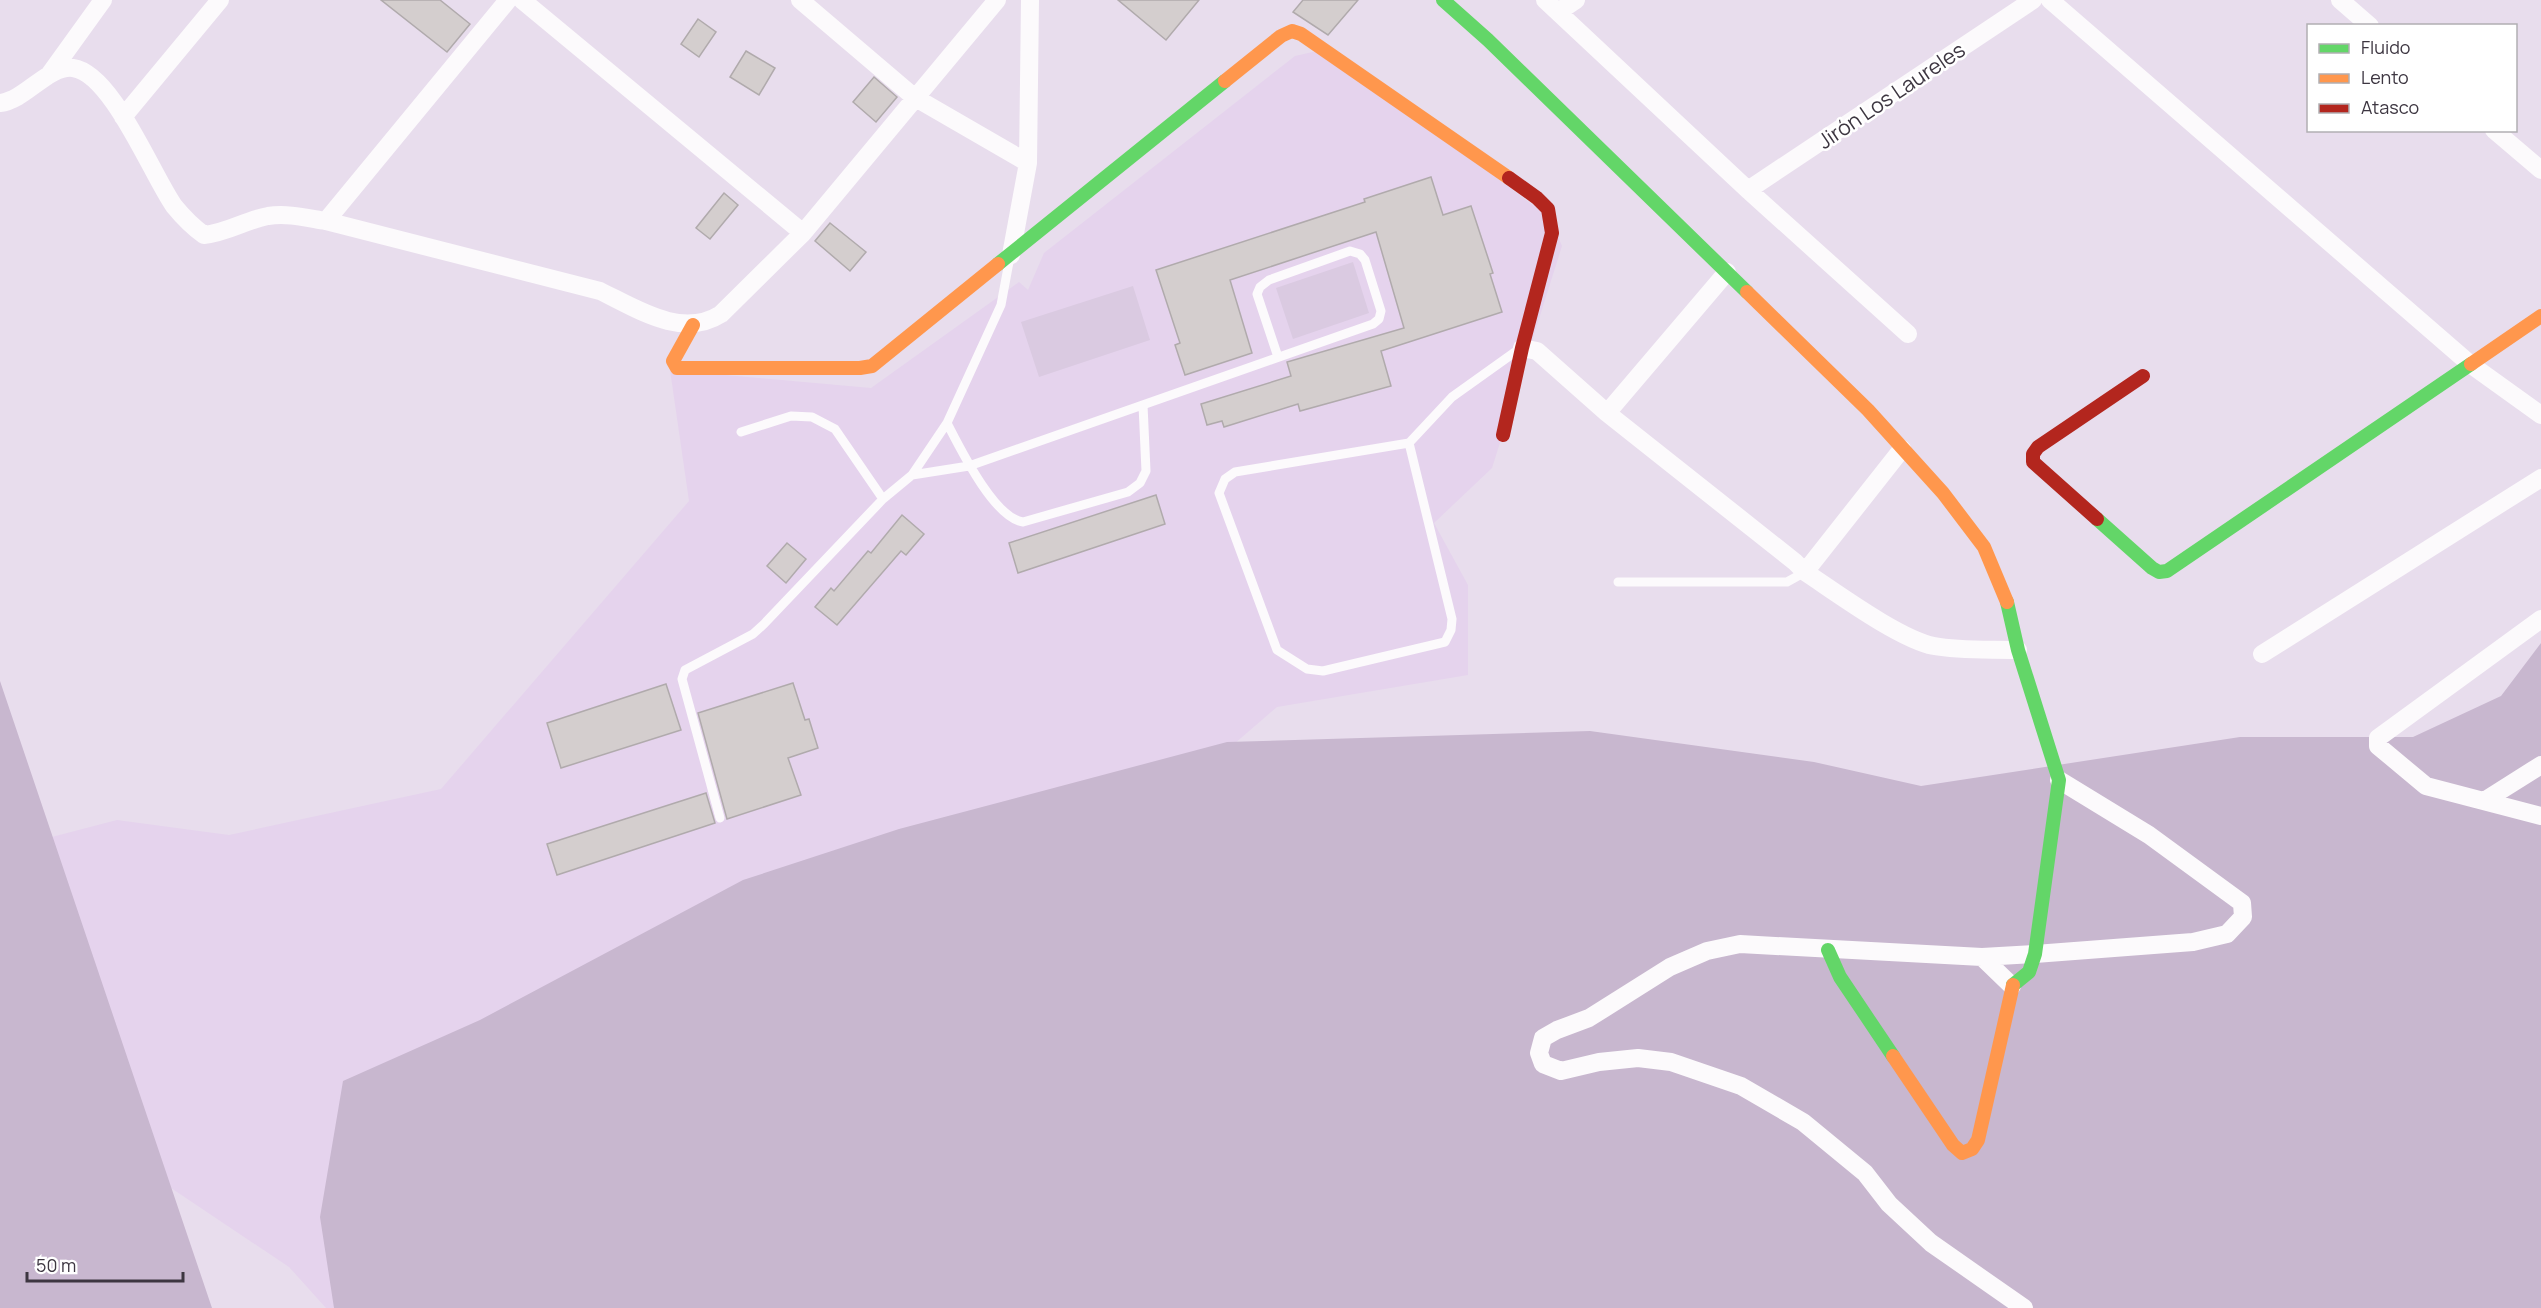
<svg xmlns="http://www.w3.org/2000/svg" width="2541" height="1308" font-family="Manrope,sans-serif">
<rect width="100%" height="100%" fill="#e8dded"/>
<path fill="#e5d3ed" d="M1326,49l224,169 12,28 -70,222 -58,55 34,62v90l-191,32 -203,175 187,426h-935l-37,-41 -185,-124 -83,-298 96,-25 112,15 212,-46 248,-288 -19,-131 201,18 148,-106 9,8 16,-37 251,-197z"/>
<path fill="#dacae1" d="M1353,262l16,51 -76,26 -17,-51z
M1133,286l17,54 -111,37 -18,-55z"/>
<path fill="#c8b7cf" d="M2541,643v665h-2207l-14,-91 23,-136 137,-61 263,-140 156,-51 328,-87 363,-11 224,31 107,24 319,-49h173l88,-41z
M0,681l212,627h-212z"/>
<path fill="#d4cece" stroke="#b0aaac" stroke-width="1.5" d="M381,0h59l30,24 -23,28z
M1118,0h81l-33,40z
M1303,0h55l-30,35 -35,-23z
M698,19l18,13 -17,25 -18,-13z
M746,51l29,17 -16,27 -29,-18z
M874,77l23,20 -21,25 -23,-20z
M1431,177l12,38 28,-9 22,67 -3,1 12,38 -121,39 10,35 -91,25 -2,-7 -74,23 -2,-6 -15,4 -6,-21 90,-28 -4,-14 117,-34 -28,-96 -146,48 22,73 -67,22 -10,-30 5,-2 -24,-73 209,-68 -1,-3z
M724,193l14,12 -28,34 -14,-11z
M830,223l36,29 -16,19 -35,-30z
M1156,495l9,29 -147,49 -9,-30z
M902,515l22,19 -18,21 -5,-4 -64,74 -22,-18 16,-19 3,3 34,-40 3,2z
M787,543l19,16 -20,24 -19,-17z
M793,683l12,37 4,-1 9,29 -30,10 13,37 -74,24 -29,-106z
M666,684l15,46 -120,38 -14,-45z
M706,793l9,30 -158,52 -10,-31z"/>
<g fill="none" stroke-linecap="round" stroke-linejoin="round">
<path stroke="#fcfafc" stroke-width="9" d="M947,423c13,25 47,95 76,99l105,-30 12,-9 6,-12 -3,-66
M741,432l50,-16 21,1 23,12 48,70
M1409,443l43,176 -1,11 -6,12 -122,29 -16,-2 -30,-19 -58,-157 6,-14 10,-7 174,-29 43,-46 63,-45
M912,475l57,-9 404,-142 6,-5 2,-8 -16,-51 -5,-6 -10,-3 -81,29 -9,7 -3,7 21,63
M1618,582h169l18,-10
M720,818l-38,-139 3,-9 68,-36 11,-10 119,-125 29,-24 35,-52 54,-118 8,-43"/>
<path stroke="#fcfafc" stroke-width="18" d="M522,0l281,233
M800,0l114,97 114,66
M1545,0l203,190 160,144
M2050,0l420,364 71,51
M2340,0l30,26
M1558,12l18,-12
M49,75l54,-75
M0,103c26,-3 48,-38 73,-35 39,5 79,107 101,138 9,11 19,21 30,29 23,-2 42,-15 64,-19 20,-3 39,2 58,5l274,70c37,18 82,48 121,23l82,-81 194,-233
M123,117l97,-117
M2494,130l47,40
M1748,190l285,-190
M326,221l182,-221
M1011,255l17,-92 2,-163
M1727,272l-120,141 188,149 10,10c32,21 94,67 129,74 26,5 57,3 84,4
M1522,348l15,3 70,62
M1805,572l97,-123
M2541,619l-163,119v8l48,40 115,30
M2262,654l279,-176
M2484,801l57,-36
M1982,957l30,29
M2024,1308l-93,-65 -42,-39 -24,-31 -62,-51 -62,-36 -70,-24 -33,-4 -39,4 -38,9 -18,-7 -4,-11 4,-15 14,-8 32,-12 81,-51 37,-16 33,-7 242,13 53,-3 158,-12 34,-8 16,-17 -1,-14 -93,-68 -90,-55"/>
<path stroke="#63d668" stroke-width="14" d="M1443,0l45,40 259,252
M998,264l227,-183
M2097,519l55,49 7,4 8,-1 304,-207
M2007,602l11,48 41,130 -24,174 -6,18 -16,13
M1828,950l12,27 53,79"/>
<path stroke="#ff974d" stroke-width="14" d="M1225,81l56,-45 11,-5 9,3 208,144
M1747,292l121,118 75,83 41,54 23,55
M693,325l-20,36 4,7h183l12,-2 126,-102
M2471,364l70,-48
M1893,1056l60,89 9,8 10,-4 6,-9 35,-155"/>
<path stroke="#b3261e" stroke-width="14" d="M1503,435l19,-87 30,-115 -4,-24 -11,-11 -28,-20
M2097,519l-64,-57v-8l5,-7 105,-71"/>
</g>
<g text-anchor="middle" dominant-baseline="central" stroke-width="5" stroke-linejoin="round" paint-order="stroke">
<g font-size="21" fill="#3d3641" stroke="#fff">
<text transform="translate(1891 95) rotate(-34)">Jirón Los Laureles</text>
</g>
</g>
<rect x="2307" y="24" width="210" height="108" fill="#ffffff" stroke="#b1afb3" stroke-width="1.5"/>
<rect x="2319" y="44" width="30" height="9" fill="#63d668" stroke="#b1afb3" stroke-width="1.5"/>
<text x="2361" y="54" font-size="18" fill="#3d3641">Fluido</text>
<rect x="2319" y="74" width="30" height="9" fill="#ff974d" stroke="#b1afb3" stroke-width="1.5"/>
<text x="2361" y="84" font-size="18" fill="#3d3641">Lento</text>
<rect x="2319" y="104" width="30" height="9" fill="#b3261e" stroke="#b1afb3" stroke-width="1.5"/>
<text x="2361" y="114" font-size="18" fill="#3d3641">Atasco</text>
<path d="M27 1272v9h156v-9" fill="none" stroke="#3d3641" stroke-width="3"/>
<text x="36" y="1272" font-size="18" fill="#3d3641" stroke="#ffffff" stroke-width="4.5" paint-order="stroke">50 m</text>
</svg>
